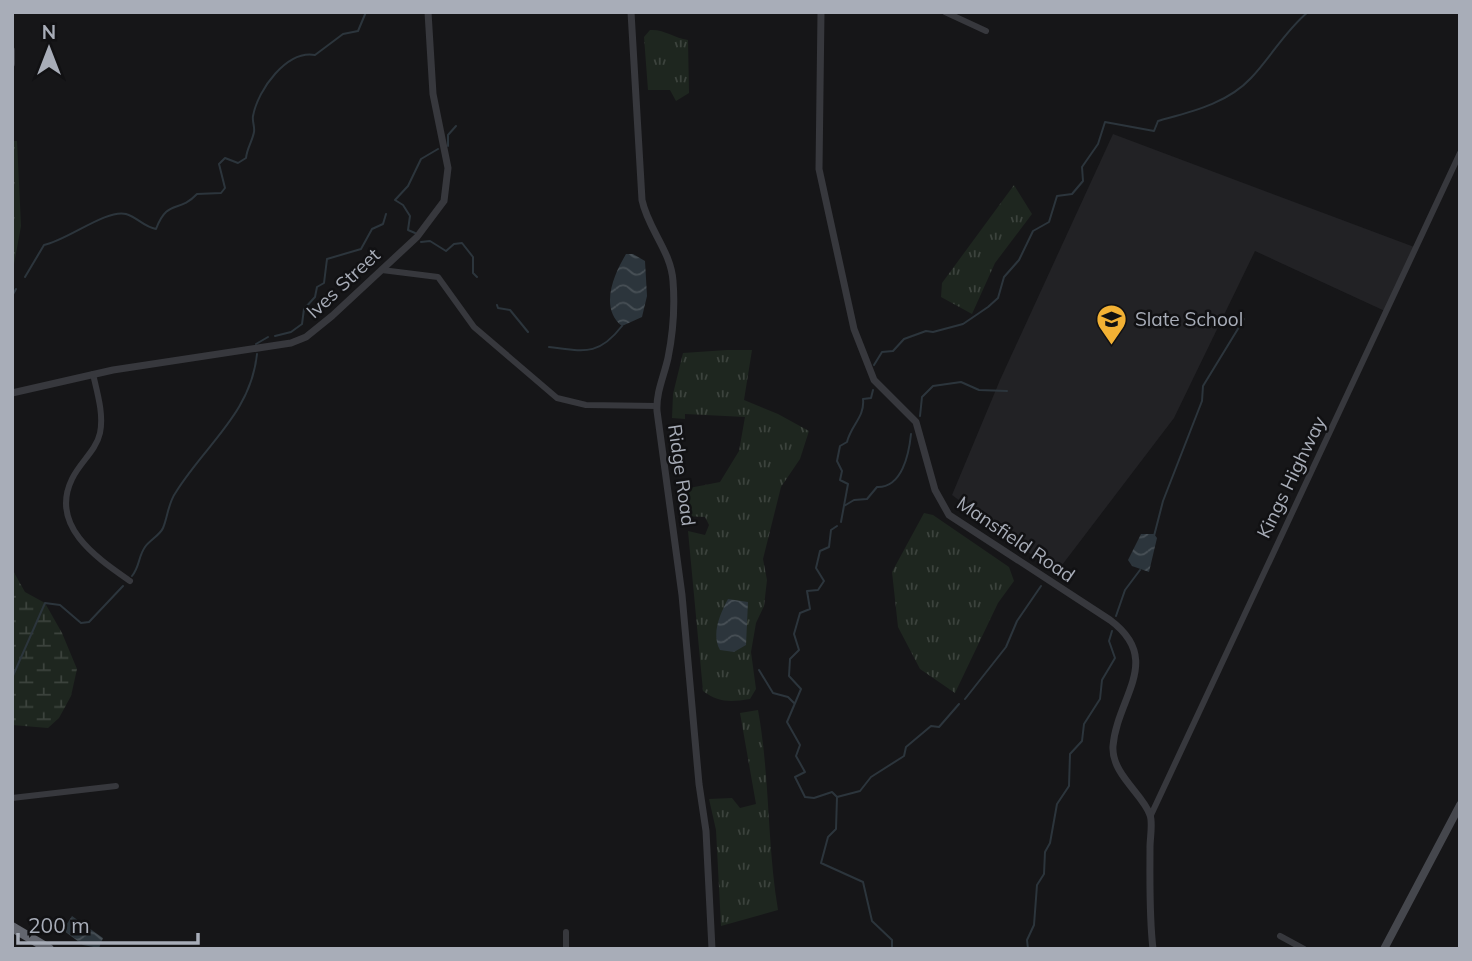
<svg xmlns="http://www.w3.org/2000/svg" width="1472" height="961" font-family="Mulish,sans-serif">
<defs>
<pattern id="grass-tufts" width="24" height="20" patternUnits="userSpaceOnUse" patternTransform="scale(1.75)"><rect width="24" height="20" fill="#1e261f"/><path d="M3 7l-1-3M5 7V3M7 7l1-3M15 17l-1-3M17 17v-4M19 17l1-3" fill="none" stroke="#3c433d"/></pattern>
<pattern id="wetland-marsh" width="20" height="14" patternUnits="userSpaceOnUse" patternTransform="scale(1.75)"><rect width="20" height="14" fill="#1e261f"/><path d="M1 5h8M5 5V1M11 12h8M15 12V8" fill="none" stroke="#3c433d"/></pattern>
<pattern id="water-waves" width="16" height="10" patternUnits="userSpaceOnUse" patternTransform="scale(1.75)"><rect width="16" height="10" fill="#2c353c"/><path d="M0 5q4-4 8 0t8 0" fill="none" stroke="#485056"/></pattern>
</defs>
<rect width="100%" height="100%" fill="#161618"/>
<path fill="#222225" d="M1113,134l304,114 -30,64 -132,-61 -81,167 -118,155 -104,-78 48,-115z"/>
<path fill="url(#grass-tufts)" d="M650,30c14,-1 24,8 38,10l1,53 -13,8 -6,-11h-22l-4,-53z
M12,141h5l4,85 -9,49z
M1014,185l18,29 -37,49 -23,51 -31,-17 1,-14z
M727,350h25l-8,50 34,14 31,17 -9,28 -19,28 -18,72 4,21 -3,26 -8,17 -5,29 5,37 -6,10c-19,3 -31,4 -47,-8l-15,-160 17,4 4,-10 -4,-8 -23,-1 -3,-26 41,-8 19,-31 6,-34 -60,-3v5l-13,-1 1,-24 10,-41z
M924,513l9,2 76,52 5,14 -16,22 -43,90 -35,-24 -22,-42 -6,-55z
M758,710c12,66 9,134 20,200l-57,16 -5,-96 -7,-31 23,-1 8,10 16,-4 -16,-91z"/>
<path fill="url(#wetland-marsh)" d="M12,569l13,23 20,11 17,30 15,36 -6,27 -12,22 -11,10 -36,-3z"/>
<path fill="url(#water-waves)" d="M626,254h7l12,7 2,35 -5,21 -20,9c-23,-18 -8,-52 4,-72z
M1141,534h13l3,4 -8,34 -17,-6 -4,-6z
M728,599l20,3 -2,43 -12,7 -14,-2c-9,-16 0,-36 8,-51z
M72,916l31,22 -4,10 -16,-3 -20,-15z"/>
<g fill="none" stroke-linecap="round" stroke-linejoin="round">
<path stroke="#2c353c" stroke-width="2" d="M448,146v-11l8,-9
M415,233l-7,-3 2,-14 -7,-11 -8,-5 13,-14 13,-27 17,-10
M421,242l9,-1 16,10 8,-7 8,-1 11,14v16l4,4
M25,277l19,-32c24,-5 62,-36 82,-31 11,3 18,13 30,15 12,-31 22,-15 41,-35l24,-1 4,-5 -6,-24 6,-6 13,5 8,-5c1,-10 6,-16 8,-26 1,-5 -2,-11 -1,-16 5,-27 34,-66 62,-61l28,-21 15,-3 8,-19
M12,296l4,-7
M497,305l1,3 12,2 18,22
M275,336l16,-4 11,-8 2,-15 11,-12 2,-10 7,-4 3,-24 34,-10 11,-20 11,-5 3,-10
M256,344l12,-7
M549,347c34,4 49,10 73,-21
M874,365l8,-13 11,-1 11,-12 22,-8 7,1 30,-8 25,-17 10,-9 6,-21 15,-17 14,-29 16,-9 8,-26 15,-2 11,-13 -1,-14 16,-23 7,-22 49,9 4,-10c32,-9 69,-17 93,-43 20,-21 34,-47 57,-66
M920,416l2,-19 11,-11 28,-4 18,8 28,1
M844,506l10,-6 13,-1 10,-12c25,1 32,-33 34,-53
M841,522l7,-38 -8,-4 2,-9 -5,-10 3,-15 7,-4c4,-17 18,-25 16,-43l8,-1 2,-8
M837,526l-6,4 -2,17 -9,4 -4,17 8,13 -6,9 -11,1 3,18 -10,4 -6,21 5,16 -9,9 -1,17 12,13 -14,33 13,23 -4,11 9,16 -10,5 10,20 9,1 18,-6 5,5 -1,32 -8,8 -7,26 42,19 9,39 20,19v9
M1154,536l9,-35 39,-100 1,-15 41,-67
M132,576c8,-10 6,-19 13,-29 5,-7 15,-12 18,-19 5,-12 5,-25 13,-36 30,-48 75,-79 81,-138
M1116,616l9,-26 15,-20
M759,670l14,23 15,4 6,6
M12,678l33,-75 15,2 21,18 8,-1 34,-36
M965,699l41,-52 11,-26 24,-35
M837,797l23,-6 11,-14 33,-21 2,-9 25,-21 8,1 20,-23
M1028,949l-1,-9 7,-15 3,-40 7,-11 1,-22 5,-9 7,-39 12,-18 1,-32 12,-13 2,-17 16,-25 2,-19 13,-22 -6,-17 3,-10"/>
<path stroke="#37383d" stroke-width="6" d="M945,12l41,19
M12,50v14
M382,270l56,7 36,50 83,71 29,7 71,1
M93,374c4,18 11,40 7,59 -4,18 -20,29 -28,46 -23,47 25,79 58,102
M12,798l104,-12
M1151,815l309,-662
M1280,936l24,13
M566,949v-17"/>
<path stroke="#37383d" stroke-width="7" d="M631,12l11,188c6,29 29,51 31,81 2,25 0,52 -5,77 -4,18 -12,34 -11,53l25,184 17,189 7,47 6,118
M821,12l-2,157 35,160 20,51 42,42 19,68 14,25 161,105c54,40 7,77 3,126 -2,28 31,49 37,69 3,8 0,23 0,32 0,34 -1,68 3,102
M12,393l101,-23 178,-27 15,-6 26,-21 85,-79 27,-36 4,-33 -15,-74 -5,-82"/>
<path stroke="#45474d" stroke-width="8" d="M1384,949l76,-144"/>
<path stroke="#63666e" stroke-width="10" d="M12,927l37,22"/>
</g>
<defs>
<symbol id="school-pin" viewBox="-11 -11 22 30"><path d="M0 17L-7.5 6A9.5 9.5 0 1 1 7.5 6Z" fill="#f2b134" stroke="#111113"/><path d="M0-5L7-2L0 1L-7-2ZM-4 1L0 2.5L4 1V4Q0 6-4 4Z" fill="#111"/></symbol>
</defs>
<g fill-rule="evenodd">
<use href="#school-pin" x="1094" y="302" width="35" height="47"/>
</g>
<g text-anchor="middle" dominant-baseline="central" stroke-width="5" stroke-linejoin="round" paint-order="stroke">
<g font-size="19" fill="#a8adb8" stroke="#111113">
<text transform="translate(343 283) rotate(-43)">Ives Street</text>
<text transform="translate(682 475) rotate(82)">Ridge Road</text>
<text transform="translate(1291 477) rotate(-64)">Kings Highway</text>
<text transform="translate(1016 539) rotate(34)">Mansfield Road</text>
</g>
<g font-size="19" fill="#a8adb8" stroke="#111113" text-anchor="start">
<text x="1135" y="319">Slate School</text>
</g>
</g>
<rect width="1472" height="961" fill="none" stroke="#a8adb8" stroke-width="28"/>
<g transform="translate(49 49)" stroke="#111113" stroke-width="5" paint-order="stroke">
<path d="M0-5L12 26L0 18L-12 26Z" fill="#a8adb8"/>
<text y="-10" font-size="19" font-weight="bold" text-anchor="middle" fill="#a8adb8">N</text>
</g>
<path d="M18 933v10h180v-10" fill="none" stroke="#a8adb8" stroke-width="3.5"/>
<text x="28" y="933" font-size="21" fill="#a8adb8" stroke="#111113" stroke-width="5" paint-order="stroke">200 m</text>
</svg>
